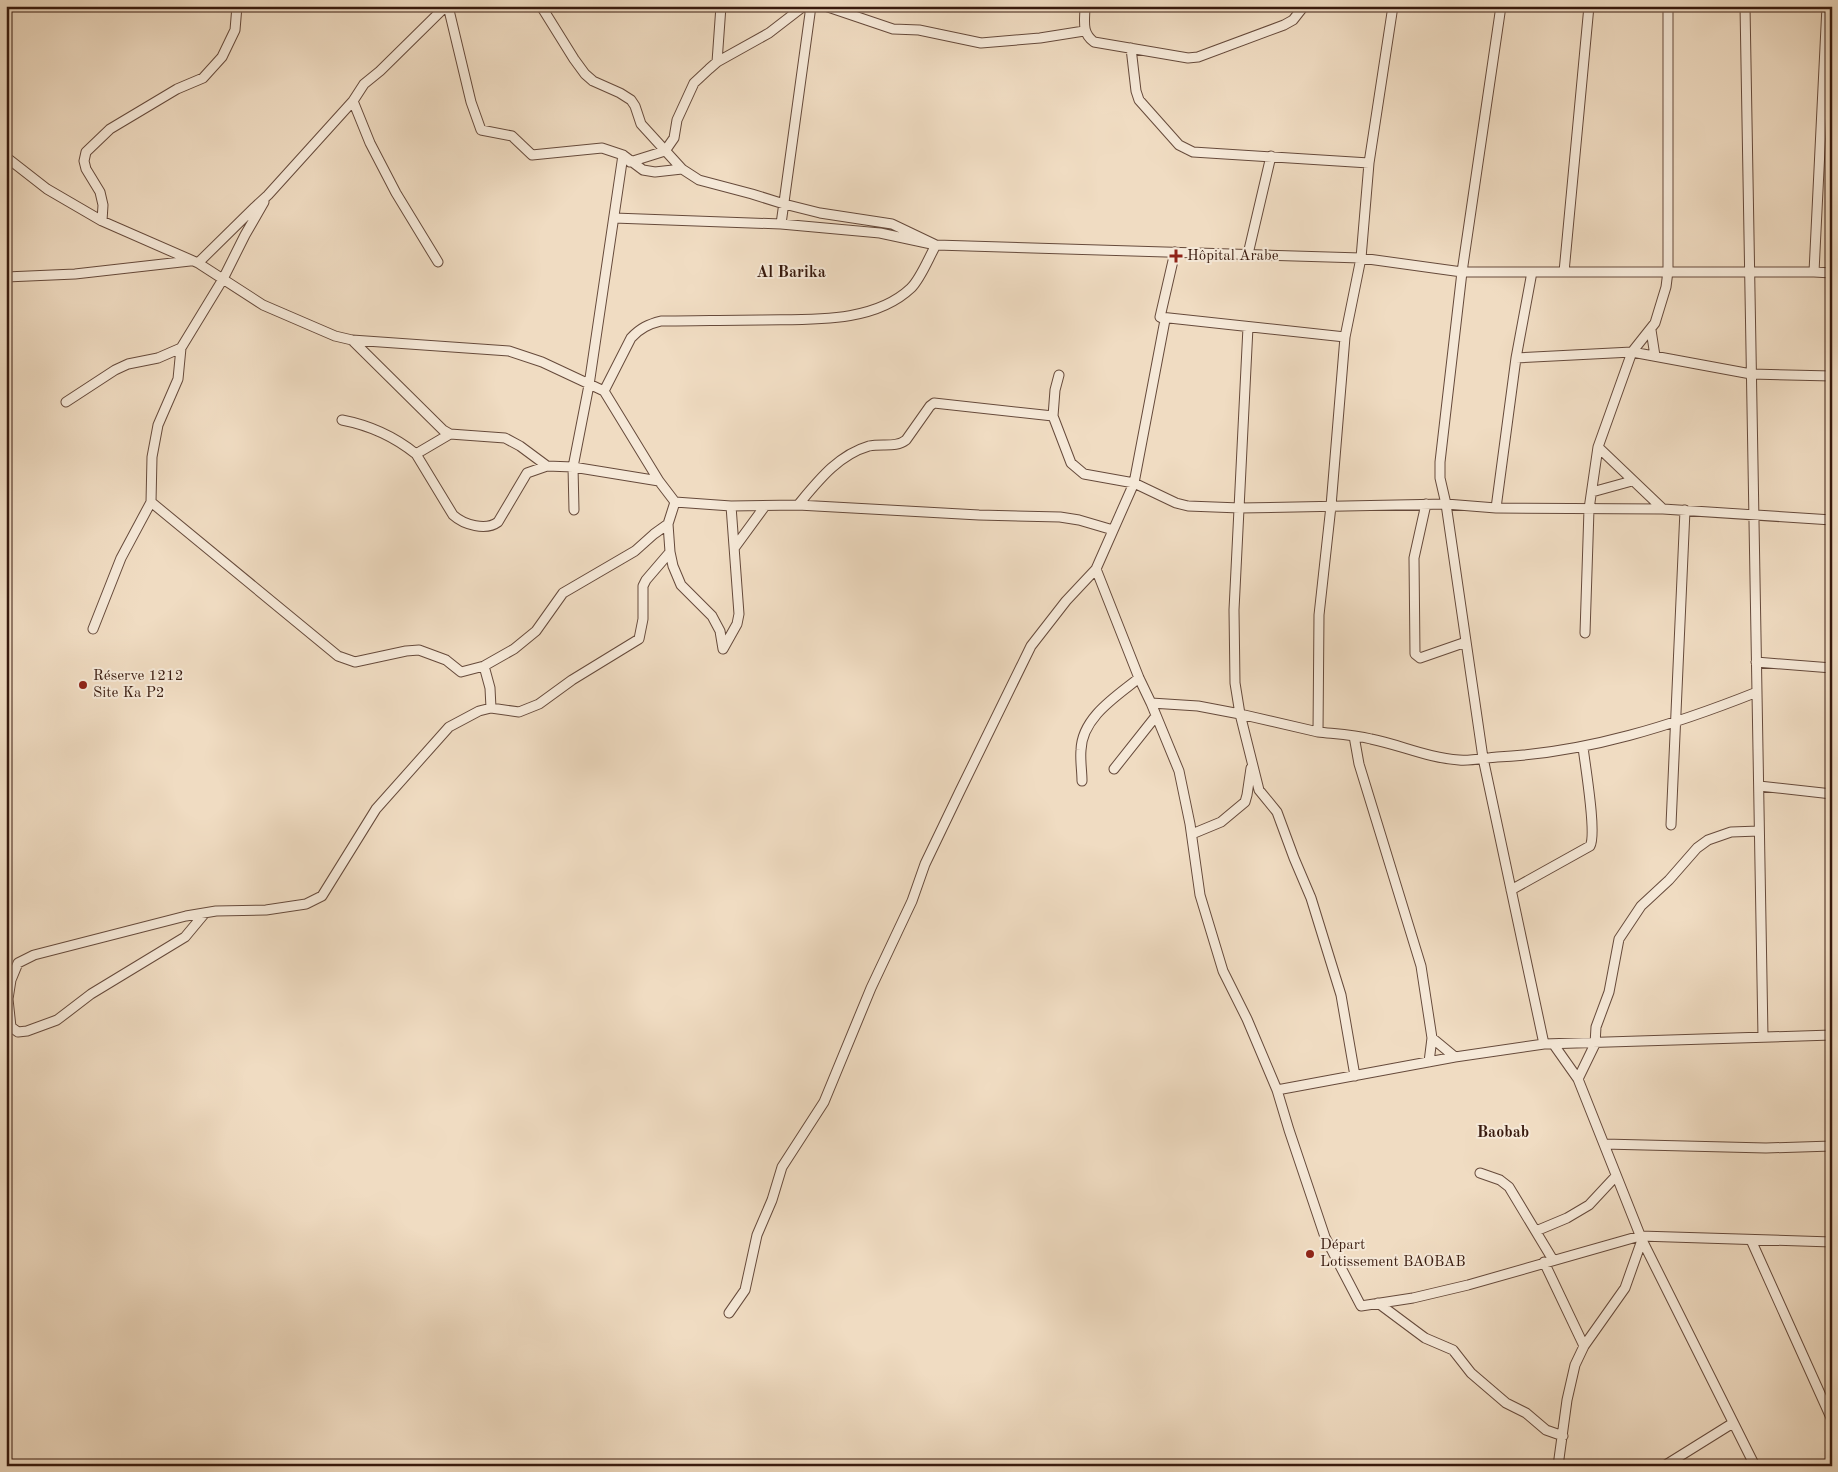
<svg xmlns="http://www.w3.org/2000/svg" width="1838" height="1472" font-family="'Old Standard TT',serif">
<rect width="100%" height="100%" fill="#f0dcc2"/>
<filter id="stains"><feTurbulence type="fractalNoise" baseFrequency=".004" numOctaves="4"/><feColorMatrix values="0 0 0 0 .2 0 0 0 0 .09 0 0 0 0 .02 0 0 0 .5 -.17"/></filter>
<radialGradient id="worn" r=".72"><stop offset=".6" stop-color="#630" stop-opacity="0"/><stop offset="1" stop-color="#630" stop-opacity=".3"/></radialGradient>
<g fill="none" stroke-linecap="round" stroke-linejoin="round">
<defs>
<path id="minor" d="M448,6l23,96 10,28 31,6 20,19 70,-7 21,7 20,15 12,2 27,-3
M541,6l33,53 11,15 8,7 27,12 11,7 4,6 6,18 41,45 17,11 53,14 32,10 36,9 72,11 44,21c-7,12 -15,33 -25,43 -38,36 -102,31 -150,32 -34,0 -67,1 -100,1 -12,3 -21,7 -30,17l-27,53
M825,6l68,23 26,1 62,13 59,-5 44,-7
M1085,6c0,15 -4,26 9,36l94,16 10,-1 86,-32 9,-5 11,-14
M1393,6l-24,157 -8,95 -16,79 -14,169 -12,109 -1,117c18,2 36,3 53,7 30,6 57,19 88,21 12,1 26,-2 38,-3 89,-4 177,-32 260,-65
M1501,6l-39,266 -22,190v16l6,26 37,254 61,286
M1745,6l18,1031
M1131,48l5,43 3,9 40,45 14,7 176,11
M717,62l4,-56
M353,101l17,42 26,50 42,69
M6,157l41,32 55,32 96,42 65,42 72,31 17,4 157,11 33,11 62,29 55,90 16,21 56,4 67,-1 181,10 81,2 19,3 34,10
M630,162l35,-11 9,-13 3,-18 17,-37 15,-14 8,-7 52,-29 35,-27
M614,218l167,6 99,9 56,12 425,13 101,14h352l18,1
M102,221l1,-16 -3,-13 -14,-23 -2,-8 2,-9 24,-23 67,-40 26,-11 19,-21 13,-27 2,-24
M781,224l30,-218
M1248,254l23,-98
M198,263l57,-56 13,-12 85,-94 11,-17 16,-13 66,-65
M1564,272l25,-266
M1814,272l13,-266
M6,277l69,-3 115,-13
M1160,317l185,20
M1160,317l15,-65
M1248,327l-14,283 1,73 5,31 78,18
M1651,330l4,26
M352,340l91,90 7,4 55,4 15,8 27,20
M1516,358l116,-6 119,22 81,2
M1059,375l-4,15 -2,26 18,47 13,11 50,9 42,20 12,3 52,2 206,-4 50,4 167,1 169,11
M66,402l49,-32 13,-6 30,-6 23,-10 42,-69 22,-44 19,-33
M342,420c26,5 53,17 74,34l37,61c11,10 33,16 45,7l29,-49 20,-7 26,1 86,14
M1598,447l65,62
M416,454l34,-20
M1592,492l40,-11
M151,502l187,154 17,6 51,-11 13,-1 27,10 15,12 23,-6 30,-17 22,-18 27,-38 72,-42 19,-17 14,-10
M675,502l-7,22 2,28 3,14 8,19 31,31 8,15 3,18
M1426,504l-12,54 1,96 5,4 46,-16
M798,505c20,-24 40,-50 71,-59 13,-3 27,2 37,-6l24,-34 4,-3 119,13
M1496,508l20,-150 16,-86
M574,510l-1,-43 16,-82 34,-230
M735,547l30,-41
M1096,569l43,109 12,25
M93,629l28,-71 30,-56 1,-45 6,-32 20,-46 3,-31
M1585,633l4,-124 9,-62 34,-95 23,-29 11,-36 2,-16v-265
M723,649l14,-25 2,-10 -8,-108
M1756,662l76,6
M491,708l28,4 20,-8 33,-24 67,-41 4,-20v-33l3,-6 24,-28
M1354,736l5,28 62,202 11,72 -3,24
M1114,769l42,-53
M1082,781c0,-10 -2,-21 -1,-31 1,-33 36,-54 58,-72
M1759,786l73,8
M1671,825l14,-315
M1192,834l29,-12 24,-20 2,-7 4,-27
M1511,890l79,-44c7,-12 -5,-81 -7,-99
M205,913l-20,24 -94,57 -34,26 -30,11 -9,1 -7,-5 -3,-28 3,-19 7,-17 16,-8 152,-39 30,-5 50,-1 40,-6 16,-8 54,-87 73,-82 30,-16 12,-3 -1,-20 -6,-22
M1432,1038l23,19
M1554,1045l24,34 64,161 113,226
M1355,1076l-14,-81 -30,-97 -17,-40 -17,-46 -18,-22 -19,-76 -42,-8 -47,-3 28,68 11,53 10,71 23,76 24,48 30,71 12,40 36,107 36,69 52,-8 55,-13 172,-49 192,6
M1578,1079l17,-35 1,-17 13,-35 10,-53 22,-33 28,-26 28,-32 11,-8 23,-8 28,-1
M1277,1090l178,-33 89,-13 288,-9
M1604,1144l162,4 66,-2
M1480,1173l20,7 9,7 44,73
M1536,1231l31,-13 22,-13 27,-29
M1751,1240l81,180
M1544,1262l40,84
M1378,1303l47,35 28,12 18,23 35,30 20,10 20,17 17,6
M729,1313l16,-23 12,-55 15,-35 10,-33 42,-65 47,-114 41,-87 13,-37 35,-73 71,-145 35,-45 30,-32 38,-86 31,-163 -5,-3
M1558,1466l9,-66 8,-35 9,-19 41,-58 17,-48
M1664,1466l69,-43"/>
</defs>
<use href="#minor" stroke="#664a3b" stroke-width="11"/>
<use href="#minor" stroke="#f5e8d7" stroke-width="9"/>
</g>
<g fill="#8f2418" stroke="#f5e8d7" stroke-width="2">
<path d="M1173.5 248.5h5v5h5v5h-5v5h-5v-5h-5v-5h5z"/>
<circle cx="83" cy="685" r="5"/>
<circle cx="1310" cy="1254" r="5"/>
</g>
<g text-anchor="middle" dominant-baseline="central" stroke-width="4" stroke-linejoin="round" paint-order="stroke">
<g font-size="15" fill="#381a0e" stroke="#f5e8d7" text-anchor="start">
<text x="1187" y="256">Hôpital Arabe</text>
<text x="93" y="676">Réserve 1212<tspan x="93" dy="17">Site Ka P2</tspan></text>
<text x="1320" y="1245">Départ<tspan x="1320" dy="17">Lotissement BAOBAB</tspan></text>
</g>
<g font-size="16" font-weight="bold" fill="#381a0e" stroke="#f5e8d7">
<text x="791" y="273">Al Barika</text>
<text x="1503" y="1133">Baobab</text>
</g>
</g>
<rect width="1838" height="1472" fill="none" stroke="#f0dcc2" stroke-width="25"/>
<rect x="8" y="8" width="1823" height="1457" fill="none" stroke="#381a0e" stroke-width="2.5"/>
<rect x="12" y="12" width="1813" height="1447" fill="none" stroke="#381a0e"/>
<rect width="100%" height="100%" filter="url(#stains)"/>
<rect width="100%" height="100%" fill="url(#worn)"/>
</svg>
